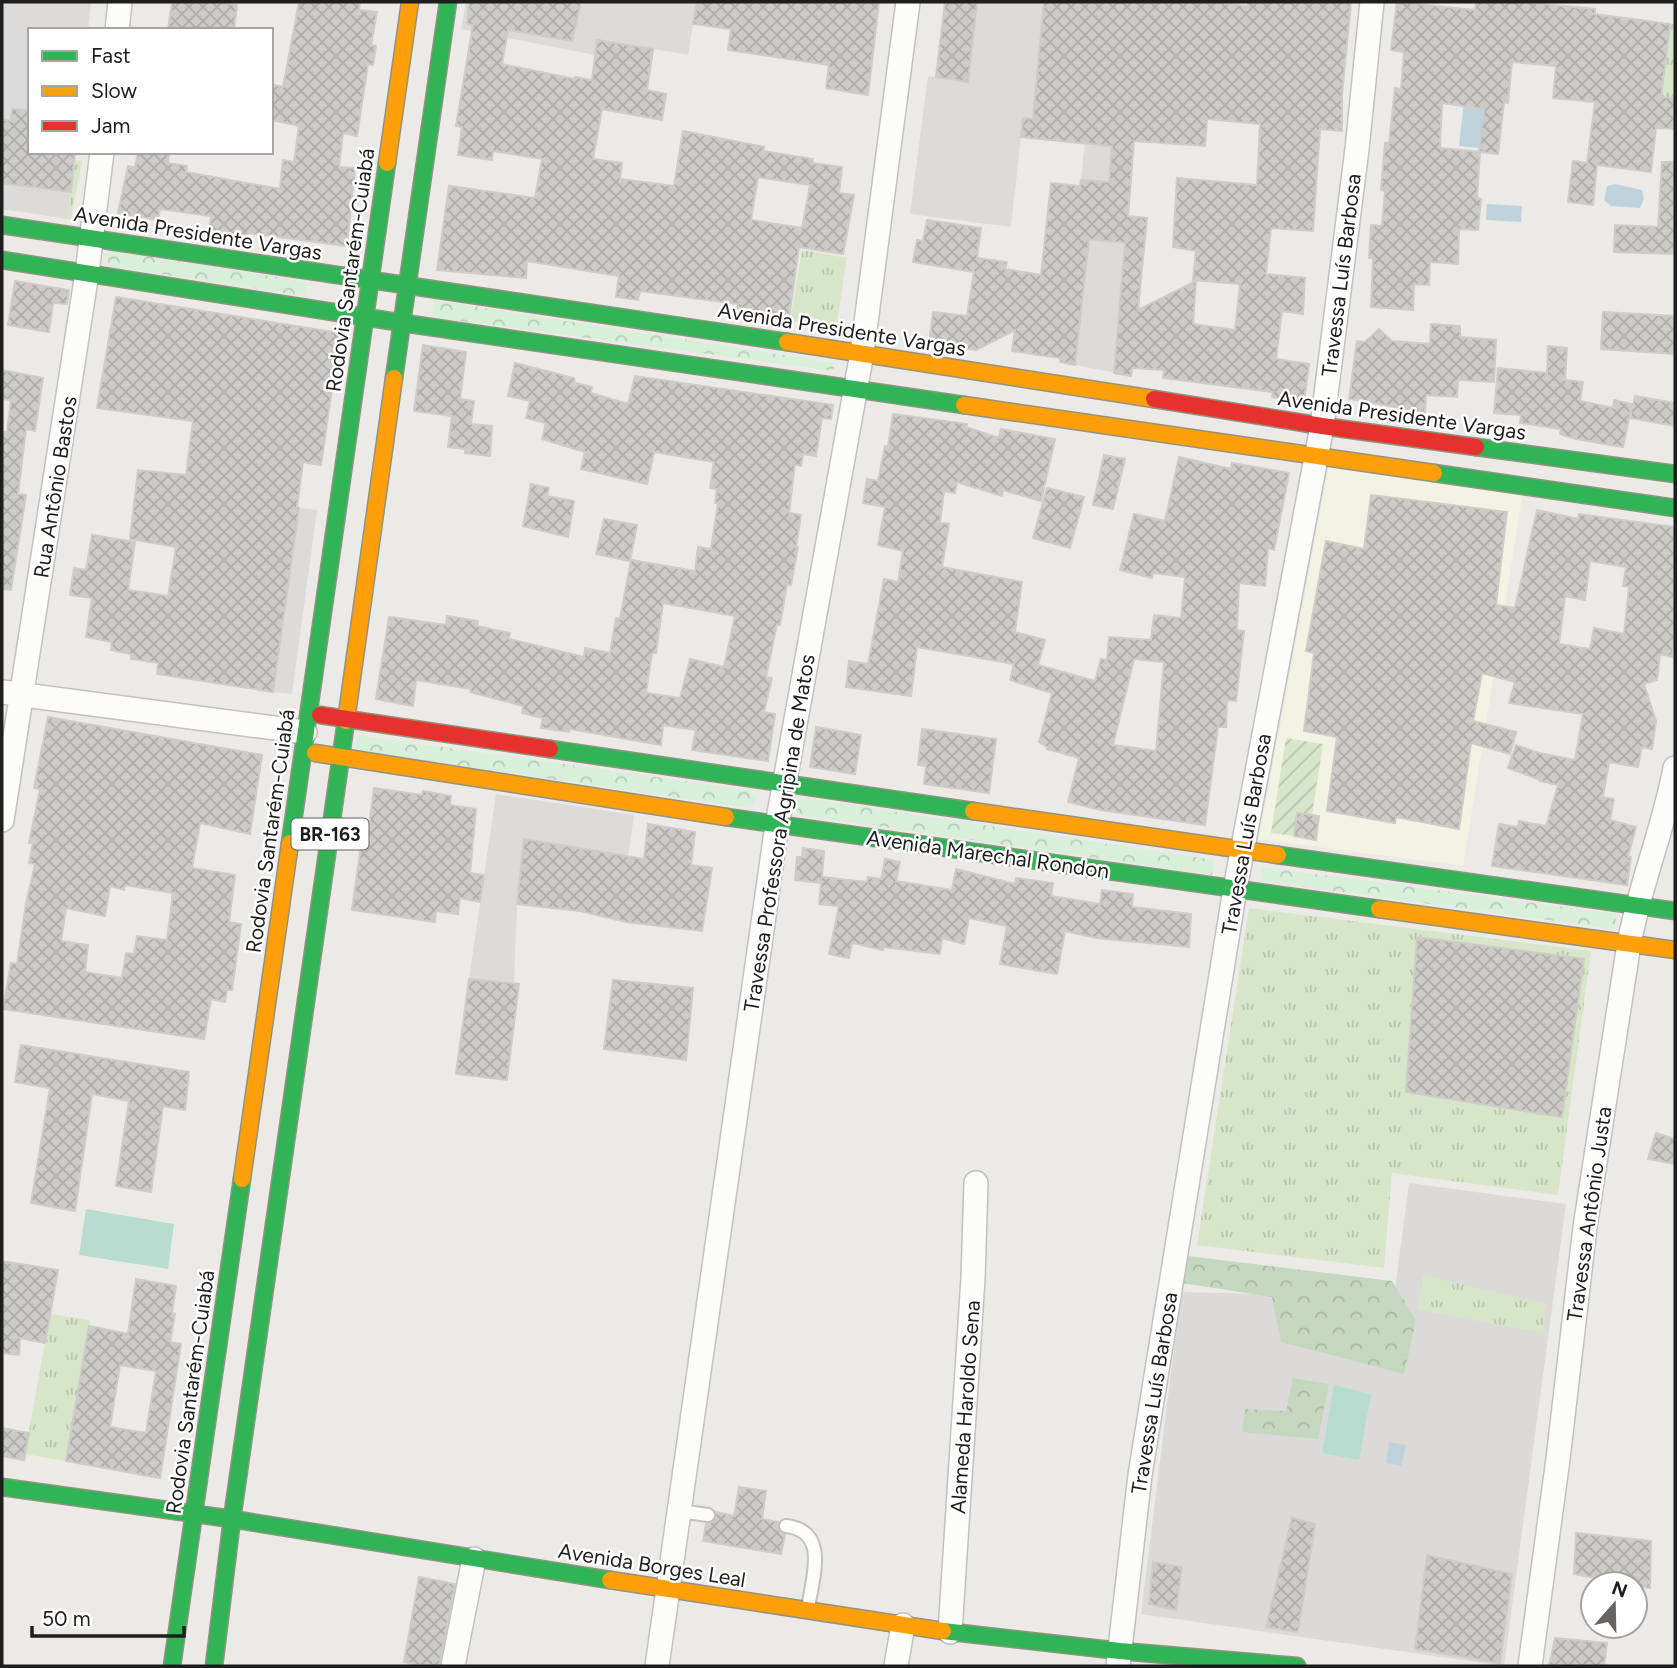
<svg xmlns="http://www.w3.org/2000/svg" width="1677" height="1668" font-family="Figtree,sans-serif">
<defs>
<pattern id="grass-tufts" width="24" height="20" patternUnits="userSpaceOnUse" patternTransform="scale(1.75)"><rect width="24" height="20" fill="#d7e6c9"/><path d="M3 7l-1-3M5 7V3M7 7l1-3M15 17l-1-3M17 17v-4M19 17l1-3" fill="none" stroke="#b8c5ac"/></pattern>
<pattern id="forest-crowns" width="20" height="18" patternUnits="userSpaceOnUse" patternTransform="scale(1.75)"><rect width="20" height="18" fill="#c6d7bf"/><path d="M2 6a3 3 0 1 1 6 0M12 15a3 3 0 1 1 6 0" fill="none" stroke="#aab8a4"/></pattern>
<pattern id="park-crowns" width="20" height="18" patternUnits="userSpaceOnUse" patternTransform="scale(1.75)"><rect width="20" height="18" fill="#d8efd9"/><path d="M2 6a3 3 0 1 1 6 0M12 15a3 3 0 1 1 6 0" fill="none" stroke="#b9ccba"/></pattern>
<pattern id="garden-furrows" width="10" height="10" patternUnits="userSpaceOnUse" patternTransform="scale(1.75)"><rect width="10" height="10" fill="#d7e6c9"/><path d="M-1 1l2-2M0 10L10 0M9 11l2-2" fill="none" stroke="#b8c5ac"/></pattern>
<pattern id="building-cross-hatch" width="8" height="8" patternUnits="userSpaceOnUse" patternTransform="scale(1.75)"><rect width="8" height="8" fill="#cccbc8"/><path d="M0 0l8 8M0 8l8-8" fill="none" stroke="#afaeab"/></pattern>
</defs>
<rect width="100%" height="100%" fill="#eceae7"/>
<path fill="#dbdad8" d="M1409,1183l157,21 -62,462 -363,-52 40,-322 213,5z"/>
<path fill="#f3f3e4" d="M1329,466l194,26 -60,374 -204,-27z"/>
<path fill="url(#grass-tufts)" d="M1670,24h5v74l-14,-1z
M75,160l7,1 -11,58h-4z
M802,250l45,8 -11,70 -46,-7z
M1249,908l342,43 -33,244 -166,-22 -8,95 -187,-23z
M1423,1275l123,29 -2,29 -126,-23z
M50,1314l40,6 -24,141 -41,-7z"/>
<path fill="url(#forest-crowns)" d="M1188,1256l204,25 24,39 -12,54 -123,-32 -9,-45 -90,-14z
M1293,1378l36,6 -11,55 -76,-7 3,-23 41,2z"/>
<path fill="url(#park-crowns)" d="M109,250l198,32 -2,14 -198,-30z
M434,300l400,63v8l-402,-54z
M357,735l392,55 8,7 -3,7 -6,4 -393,-58z
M800,797l414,63 -2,15 -413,-60 -5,-6v-7z
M1262,867l354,47 -1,15 -355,-48z"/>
<path fill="url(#garden-furrows)" d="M1286,738l37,6 -11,71 -15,-2 -3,23 -23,-3z"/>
<path fill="#b7ddd0" d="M86,1209l88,15 -6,45 -89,-14z
M1334,1385l37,9 -12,66 -37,-7z"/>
<path fill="#dcdbda" d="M2,2h89l-3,28h-58v81l-17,-2 -2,12 -9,-2z
M466,2h269l-4,27 -38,-5 -5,31 -90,-15 -3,15 -134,-26z
M977,2h67l-11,117 -10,-1 -12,109 -101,-13 18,-138 40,6z
M1085,143l27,3 -3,36 21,2 -5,62 19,3 -13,127 -71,-14z
M2,183l69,9 -4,27 -65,-10z
M299,508l18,2 -25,184 -19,-2z
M496,794l138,21 -6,42 -104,-18 -7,65 -3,80 -45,-5z"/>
<path fill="#bed3db" d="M1464,100l20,3 -4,45 -21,-2z
M1615,184l27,6 2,9 -4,9 -29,-2 -7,-6 3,-14z
M1487,204l35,2 -1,16 -35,-2z
M1389,1442l17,3 -5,21 -15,-3z"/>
<path fill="url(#building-cross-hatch)" stroke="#ceccc9" stroke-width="2" fill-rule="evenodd" d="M172,2h45l20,3 -3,25h-66z
M299,2h61l-1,8 18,2 -6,33 5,1 -3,19 -5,-1 -11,72 -14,-3 -4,34 16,1 -8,78 -99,-13 -1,4 -38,-6 2,-15 -51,-7 -2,11 -40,-7 10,-47 7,2 3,-16h31l-1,11 19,3 -1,6 94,17 3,-29 11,2 5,-36 -28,-6v-36l12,3z
M469,2h112l-9,39 -64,-11 -6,34 73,15v-2l17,3 5,-40 56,9 -6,41 19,4 -4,26 -60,-11 -9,50 29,4 -2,16 54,7 9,-55 81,16 -1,4 50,8 -1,4 30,4 -3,26 15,2 -11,59 -44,-7 -10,70 -52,-8 1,-5 -98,-13 -2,9 -22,-3 3,-21 -92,-15 -1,17 -89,-8 12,-84 86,12 7,-39 -49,-8 -1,9 -34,-5 4,-28 -6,-1 17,-101 -6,-1zM758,177l52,8 -8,43 -51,-8z
M697,2h182l-11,93 -42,-7 3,-23 -101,-15 3,-21 -38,-5z
M945,2h32l-9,80 -32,-5z
M1044,2h166l38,4v-4h103l-9,93v36l-22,-2 -7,102 -42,-3 -5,46 39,4 -2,36 -21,-3 -6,48 33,5 -5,38 -32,-5 1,-5 -110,-14 1,-8 -32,-2 -1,8 -17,-3 11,-130 -36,-4 -14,126 -15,-3v-4l-48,-7 3,-21 -39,20 -47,-6 4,-32 34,4 7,-44 -61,-10 4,-22 6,1 4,-21 54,8 -4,30 30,4 -2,7 36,6 10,-92 29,3 1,-6 28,2 3,-36 -91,-9 2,-19 10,1zM1207,119l53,5 -3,61 -80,-7 -4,69 23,4 -3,29 47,4 -5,46 -42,-6 3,-43 -58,29 9,-92 -19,-2 6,-75 71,5z
M1397,2l78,8 1,-8h45l74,7v5l75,10 -9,73 14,1v31l-19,-1 -5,44 -54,-7 -4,40 -25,-3 5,-41 14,2 8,-61 -42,-4 3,-32 -44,-4 -4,41 -4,-1 -6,52 -19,-2 5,-43 -42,-6 -2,45 40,4 -3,46 4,1 -3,31 -19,-1 -1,35 -28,-2 -1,23 -15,-1 -1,26 -42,-3 2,-49h-4l2,-33 11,1 3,-35 -4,-1 4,-47h4l6,-55 6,1 3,-37 -13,-2z
M12,109l18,2v41h45l-4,40 -69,-9v-64l9,2z
M1662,162h13v92l-61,-2 1,-27 43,2z
M15,281l54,9 -2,14 -14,-1 -4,29 -41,-7z
M116,297l224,36 -19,132 -18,-3 -6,45 2,1 -26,184 -116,-18 1,-11 -27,-4v-5l-20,-4 1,-8 -26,-5 6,-39 -22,-3 4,-27 12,2 6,-35 43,7 -7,48 40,6 8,-49 -46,-8 8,-69 48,5 7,-54 -96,-13z
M1603,312l72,4v38l-74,-5z
M1431,324l29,2v11l36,3 -2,42 -36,-2 -1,17 -31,-2 -1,17 -76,-13 8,-58 8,1 14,-13 13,12 38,3z
M423,345l43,7 -6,47 14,2 -3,23 21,2 -2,30 -25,-3v-4l-17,-2 4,-31 -38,-5z
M1548,346l19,2 -2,32 18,2 -3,19 33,7 1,-8 18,4 -9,43 -47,-8 -16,-5 1,-5 -41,-6 1,-8 -27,-2 4,-45 49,5z
M515,363l59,15 1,5 17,4 -1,6 37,11 7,-28 198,29 -2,14 -9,-1 -6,38 -13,-2 -2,12 -6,-2 -6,49 12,2 -5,32h2l-7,38 -4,-1 -7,41 -3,-1 -11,53 6,1 -8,34 11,2 -7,47 -76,-11 4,-20 -33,-5 -2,20 -91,-16 -1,3 -28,-4 2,-10 -21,-5 1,-7 -53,-14 1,-3 -55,-9 -3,26 -37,-7 13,-82 57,8 1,-9 31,5 -1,5 33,7 -1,6 75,18 1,-9 25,5 6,-35 4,1 11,-59 64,11 3,-24 13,2 7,-46h-3l2,-14 -7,-1 4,-26 -60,-10 -7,32 -66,-15 4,-17 -43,-13 4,-16 -20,-5 4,-17 -22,-5zM663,603l72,13 -11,51 -34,-8 -10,39 -34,-5 6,-40h4z
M2,370l41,8 -8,53 -9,-2 -8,65 8,1 -15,95 -9,-1v-157h5l4,-32 -9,-1z
M1635,396l40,7v23l-45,-8z
M893,414l74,10 -1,3 33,11 2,-9 54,10 -14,62 -38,-11 -1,6 -45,-14 -2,11 -11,-2 -4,32 9,1 -7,43 80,15 -7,50 30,8 -7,25 57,16 6,-22 6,1 2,-23 42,3 3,-25 27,3 4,-41 -32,-4 -1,5 -32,-8 14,-56 31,7 14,-64 52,12 1,-6 57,10 -15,77 -6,-2 -3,38 -26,-3 -2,47 7,1 -8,70 -9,-1 -1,27h-8l-13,98 -104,-15 -33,-8 11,-44 -32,-9v-2l-8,-5 13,-49 -42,-13 4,-16 -97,-17 -6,49 -65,-9 3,-26 19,3 16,-85 14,3 5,-31 -25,-6 7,-38 -22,-4 4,-24 11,2 7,-35 3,1zM1134,659l30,3 -8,89 -43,-6z
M1104,455l21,4 -12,50 -20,-4z
M531,484l18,4 -2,8 27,5 -6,36 -45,-11z
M1047,488l37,9 -14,51 -37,-10z
M1371,495l136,17 -11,93 19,3 22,-98 41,9 1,-5 96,13v113l-3,17 -12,-3 -3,26 -13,4 12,37 -4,28 -10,-2 -4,20 -29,-5 -6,35 11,2 -4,21 26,7 -8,30h3l-4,28 -135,-19 7,-42 19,3 1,-6 27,5 12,-41 -18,-4v-1l-32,-12 8,-23 23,8 36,7 8,-46 -74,-11 6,-21 -33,-9 -9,48 43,11 -6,22 -39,-11 -12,86 -63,-12 -1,6 -68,-12 10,-74 -33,-6 10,-78 -8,-2 20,-110 38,8zM1590,561l36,6 -3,19 6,1 -5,47 -30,-6 -4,21 -31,-5 6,-48 20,4z
M604,519l33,6 -7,36 -34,-7z
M48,717l214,38 -12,79 -50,-11 -8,45 43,7 -6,47 12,2 -9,66h-5l-2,12 -14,-3 -7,40 -201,-30 8,-46 6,1 9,-60 9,-40 -6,-1 4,-20h-4l11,-54 -6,-1zM125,885l48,8 -6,47 -30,-4 -3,18 -8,-1 -4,25 -37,-6 3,-27 -27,-4 5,-33 39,8 5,-30 14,4z
M816,727l45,8 -6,39 -45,-7z
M922,729l74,10 -7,54 -65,-9 2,-18 -8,-1z
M374,788l48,7 1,-4 28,5 -1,9 26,4 -6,64 14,2 -4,27 -20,-4 -2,16 -22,-3 -1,11 -83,-12 11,-79 5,1z
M1297,813l22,3 -3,24 -22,-4z
M648,824l47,8 -4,33 21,3 -10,63 -76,-9 -46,-11 -63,-7 7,-65 120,20z
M803,848l21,3 -2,26 45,5 1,-5 13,2 4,-20 15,3 -4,19 56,9 4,-21 59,15 1,-6 37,5 -2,13 49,8 2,-14 31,4 -1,13 59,7 -2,33 -93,-9 -31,-7 -8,43 -57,-10 7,-38 -38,-8 -5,26 -22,-6 -2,16 -57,-7v3l-31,-7 -3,15 -20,-4 10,-48 -20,-2 2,-21 -26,-3 2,-23h5z
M1417,937l167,22 -22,158 -156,-25z
M469,979l50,5 -12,96 -51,-6z
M613,980l80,8 -7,72 -82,-11z
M21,1045l168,27 -4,38 -22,-4 -12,86 -35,-6 13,-85 -37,-7 -17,117 -44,-8 19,-115 -35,-6z
M1656,1133l19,6v25l-27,-5z
M2,1261l56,9 -13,73 -25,-5 -1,17 -17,-2z
M136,1279l40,7 -4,27 3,1 -5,28 11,2 -21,134 -94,-17 23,-135 39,8zM120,1365l36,6 -10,62 -36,-6z
M2,1428l27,5 -5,27 -22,-4z
M739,1487l27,4 -4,28 16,3v7l7,6 -4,19 -78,-13 3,-17 8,-3 2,-9 18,4z
M1292,1518l23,6 -17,108 -32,-5z
M1576,1533l75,8 -1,47 -76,-14z
M1427,1555l85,19 -12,89 -85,-14z
M1153,1562l29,5 -6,43 -27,-6z
M419,1577l36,7 -16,82h-18l-17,-4z
M1555,1638l52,5 -3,23h-55z"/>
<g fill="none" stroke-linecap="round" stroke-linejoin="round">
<defs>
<path id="lane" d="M679,1511l29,4
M786,1526c44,5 26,52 22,83"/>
<path id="street" d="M117,30l3,-28
M2,692l303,40
M2,820l85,-547 15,-121
M950,1632l23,-354 3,-95
M453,1666l21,-107
M657,1666l120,-841 85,-472 46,-351
M896,1666l7,-41
M1118,1666l22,-191 95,-586 87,-463 35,-277 15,-147
M1530,1666l28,-207 27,-232 44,-283c11,-60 35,-116 46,-176"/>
<path id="fast" d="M2,225l785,117
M2,260l401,63 561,82
M394,378l54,-376
M1476,447l199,27
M1434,473l241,35
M550,749l423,62
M726,817l653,92
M290,843l97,-680
M1278,855l397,56
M2,1487l230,32 378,61
M943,1631l177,20 177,15
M172,1666l70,-487
M214,1666l18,-147 114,-798"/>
<path id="slow" d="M387,163l23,-161
M787,342l367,57
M964,405l470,68
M346,721l48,-343
M315,753l411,64
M973,811l305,44
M1379,909l296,41
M242,1179l48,-336
M610,1580l333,51"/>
<path id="jam" d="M1154,399l168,27 154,21
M320,715l230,34"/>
</defs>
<use href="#lane" stroke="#c2c1bf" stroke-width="16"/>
<use href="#street" stroke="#c2c1bf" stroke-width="26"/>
<use href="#fast" stroke="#919381" stroke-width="19"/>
<use href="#slow" stroke="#919381" stroke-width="19"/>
<use href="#jam" stroke="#919381" stroke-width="19"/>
<use href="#lane" stroke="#fcfcfb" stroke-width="12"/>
<use href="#street" stroke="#fcfcfb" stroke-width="23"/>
<use href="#fast" stroke="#30b455" stroke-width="16"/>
<use href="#slow" stroke="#ff9f0a" stroke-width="16"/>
<use href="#jam" stroke="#e5322d" stroke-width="16"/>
</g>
<g text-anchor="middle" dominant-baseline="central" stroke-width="5" stroke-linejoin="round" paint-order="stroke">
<rect fill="#fff" stroke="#626262" stroke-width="2" x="291.5" y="818.5" width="77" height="31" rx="5"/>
<g font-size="19" font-weight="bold" fill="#1e1e1e">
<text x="330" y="834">BR-163</text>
</g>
<g font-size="21" fill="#1e1e1e" stroke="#fff">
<text transform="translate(198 233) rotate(9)">Avenida Presidente Vargas</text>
<text transform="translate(350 270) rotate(-82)">Rodovia Santarém-Cuiabá</text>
<text transform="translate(1341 275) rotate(-83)">Travessa Luís Barbosa</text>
<text transform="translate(842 329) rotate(9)">Avenida Presidente Vargas</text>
<text transform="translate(1402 415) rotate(8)">Avenida Presidente Vargas</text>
<text transform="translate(55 487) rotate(-81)">Rua Antônio Bastos</text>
<text transform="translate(270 831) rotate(-82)">Rodovia Santarém-Cuiabá</text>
<text transform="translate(779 833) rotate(-81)">Travessa Professora Agripina de Matos</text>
<text transform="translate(1246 834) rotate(-80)">Travessa Luís Barbosa</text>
<text transform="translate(988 854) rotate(8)">Avenida Marechal Rondon</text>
<text transform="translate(1589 1214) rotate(-82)">Travessa Antônio Justa</text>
<text transform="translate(190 1392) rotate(-82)">Rodovia Santarém-Cuiabá</text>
<text transform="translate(1154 1393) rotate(-81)">Travessa Luís Barbosa</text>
<text transform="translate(965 1407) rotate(-86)">Alameda Haroldo Sena</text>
<text transform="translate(652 1565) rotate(9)">Avenida Borges Leal</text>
</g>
</g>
<rect width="1677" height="1668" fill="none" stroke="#1e1e1e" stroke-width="7"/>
<rect x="28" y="28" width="245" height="126" fill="#ffffff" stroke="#a5a5a5" stroke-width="2"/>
<rect x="42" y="51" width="35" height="10" fill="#30b455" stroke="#a5a5a5" stroke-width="2"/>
<text x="91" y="63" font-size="21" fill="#1e1e1e">Fast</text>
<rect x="42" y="86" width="35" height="10" fill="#ff9f0a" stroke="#a5a5a5" stroke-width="2"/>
<text x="91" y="98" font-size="21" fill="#1e1e1e">Slow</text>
<rect x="42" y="121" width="35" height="10" fill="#e5322d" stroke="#a5a5a5" stroke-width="2"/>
<text x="91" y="133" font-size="21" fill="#1e1e1e">Jam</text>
<g transform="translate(1614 1605) rotate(20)"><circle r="33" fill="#ffffff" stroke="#a5a5a5" stroke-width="2"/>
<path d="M0-5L12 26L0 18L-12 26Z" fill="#666564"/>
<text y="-10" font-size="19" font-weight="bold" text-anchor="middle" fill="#1e1e1e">N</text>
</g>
<path d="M32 1626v10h152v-10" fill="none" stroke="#1e1e1e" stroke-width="3.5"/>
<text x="42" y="1626" font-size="21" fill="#1e1e1e" stroke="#ffffff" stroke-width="5" paint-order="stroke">50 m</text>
</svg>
